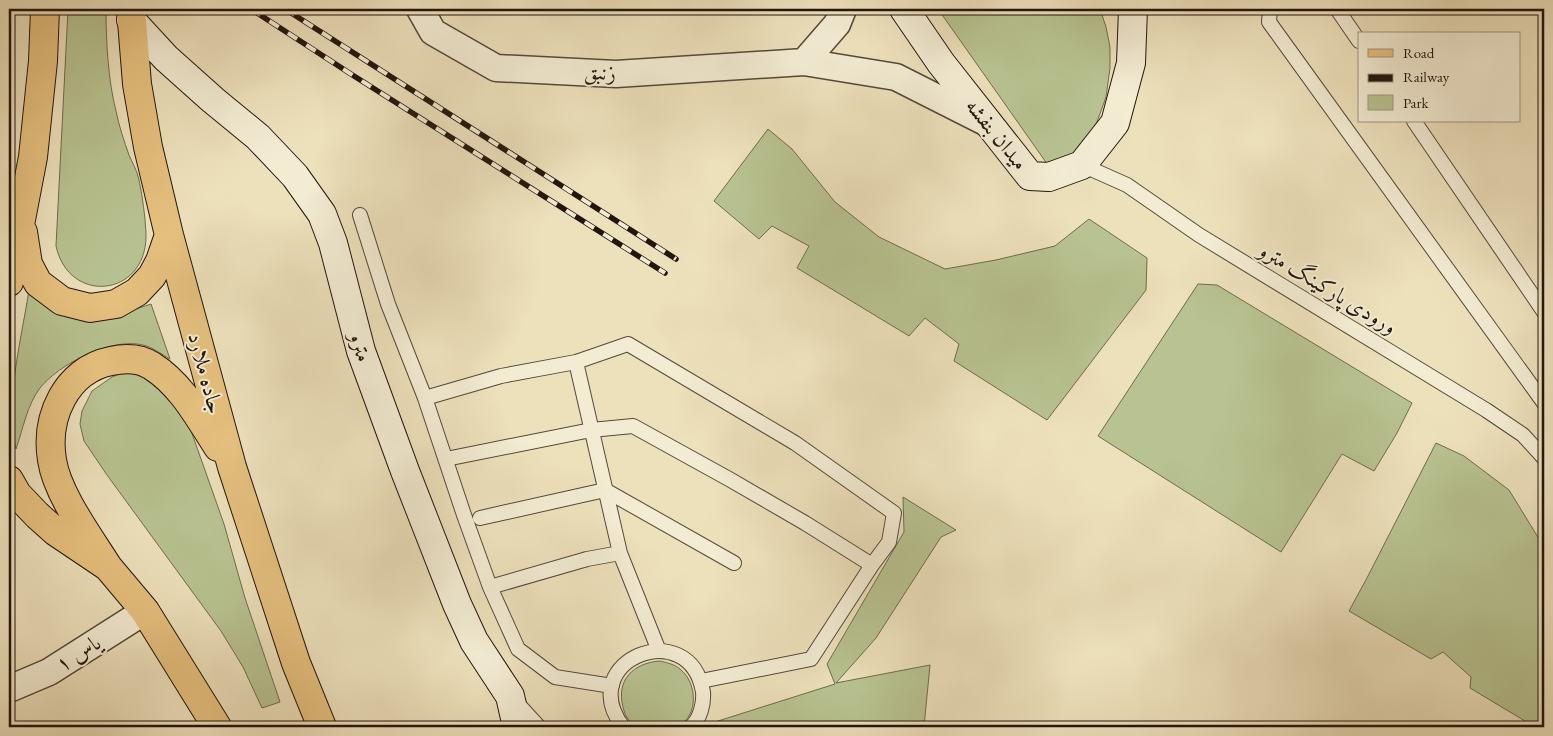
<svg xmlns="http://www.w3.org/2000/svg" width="1553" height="736" font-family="'EB Garamond',Amiri,serif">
<rect width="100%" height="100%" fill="#ede1bc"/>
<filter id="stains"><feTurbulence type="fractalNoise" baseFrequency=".004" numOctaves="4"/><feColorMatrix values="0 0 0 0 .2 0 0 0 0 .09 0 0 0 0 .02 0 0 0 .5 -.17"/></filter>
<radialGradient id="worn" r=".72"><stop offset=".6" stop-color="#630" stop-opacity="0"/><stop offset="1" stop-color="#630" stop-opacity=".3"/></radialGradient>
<path fill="#b8c391" stroke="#6d6c4f" d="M68,9h38c0,32 2,71 10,102 3,15 8,30 13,44 3,7 7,14 9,21 4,16 8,45 8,61 -1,60 -77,68 -90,9z
M938,9h162l6,18 4,20v21l-4,29 -9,25 -13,24 -34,22z
M768,129l24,20 43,53 44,35 66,32 51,-9 59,-14 34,-27 58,39 -1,32 -99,130 -93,-59 5,-17 -34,-26 -16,18 -112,-68 12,-22 -37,-20 -13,13 -45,-38z
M1198,284l19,1 195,118 -15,30 -23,38 -32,-17 -61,98 -183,-116z
M29,290l89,25 33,-11 19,55c-9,-5 -18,-12 -27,-14 -31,-8 -84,19 -103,43 -13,17 -17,41 -24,61 -1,-7 -4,-15 -4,-23 -2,-45 10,-91 17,-136z
M133,372l12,4 12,7 32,42 35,99 21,74 35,104 -18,6 -19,-41 -22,-36 -114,-156 -23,-34 -4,-17 2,-13 10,-20 20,-14 10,-4z
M1436,443l28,13 45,34 35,57v180h-9l-65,-39 1,-11 -28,-25 -12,7 -82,-48 19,-35z
M903,497l53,33 -15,7 -65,101 -40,45 94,-18 -6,62h-225l136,-43 -8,-20 77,-132z
M660,661c7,2 15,3 21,9 16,13 18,46 -3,56 -4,2 -11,1 -15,1 -19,0 -35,3 -40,-20 -7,-27 10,-44 37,-46z"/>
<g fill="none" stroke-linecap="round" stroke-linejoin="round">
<defs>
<path id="lane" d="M1270,9l-1,13 275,381
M1337,9l22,32
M1414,121l130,191
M1082,165l45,20 72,50 287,175 37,25 21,23
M360,215l28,89 37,94 39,117 26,72 28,62 37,28 57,9
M576,362l44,191 39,98
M425,398l76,-22 75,-14 52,-18 167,99 99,70 -5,29 -17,23
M446,459l145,-29 42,-4 96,53 76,44 67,42 -61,94 -110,22
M480,518l125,-28 129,73
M490,587l97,-28 33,-6
M516,702l23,25
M623,727c-50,-67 67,-113 80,-35 1,12 -3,27 -12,35"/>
<path id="street" d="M420,9l13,23 63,36 120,6 188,-12 92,15 93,47
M804,62l33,-38 6,-15
M9,689l40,-17 96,-61"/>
<path id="secondary" d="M904,9l37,54 89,113 19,1 33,-12 33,-42 16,-60 2,-54
M131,20l35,38 47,42 45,37 37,39 27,38 11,29 28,108 44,120 52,133 17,37 36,55 7,31"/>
<path id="primary" d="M131,9l6,75 11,63 21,88 63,232 64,196 26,64
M23,232l5,32 10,19 24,18 28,7 26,-4 21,-12 15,-16 8,-15 9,-26
M9,282l24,-125 10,-96 2,-52
M9,480l8,14 20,21 19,17 52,35 37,44 72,116
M108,567c-18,-29 -51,-73 -56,-107 -7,-43 14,-90 59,-99 14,-3 29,-3 41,5 30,19 47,52 66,81"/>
</defs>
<use href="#lane" stroke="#554839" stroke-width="16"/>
<use href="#street" stroke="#554839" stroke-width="29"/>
<use href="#secondary" stroke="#22150d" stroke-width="30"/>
<use href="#primary" stroke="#22150d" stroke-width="30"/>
<use href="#lane" stroke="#f3ecd3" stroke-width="14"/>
<use href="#street" stroke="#f3ecd3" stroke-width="26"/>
<use href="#secondary" stroke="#f3ecd3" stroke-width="28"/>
<use href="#primary" stroke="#e6c07e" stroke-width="28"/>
<defs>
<path id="rail" d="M251,9l103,67 311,197
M285,9l391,250"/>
</defs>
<use href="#rail" stroke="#22150d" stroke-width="5.5"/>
<use href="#rail" stroke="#f3ecd3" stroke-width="4" stroke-dasharray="11" stroke-linecap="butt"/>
</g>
<g text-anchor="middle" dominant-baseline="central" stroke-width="4" stroke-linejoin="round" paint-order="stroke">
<g font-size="22" fill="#22150d" stroke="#f3ecd3">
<text transform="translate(600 72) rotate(2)">زنبق</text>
<text transform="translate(997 134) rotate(51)">میدان بنفشه</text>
<text transform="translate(1328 288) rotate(31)">ورودی پارکینگ مترو</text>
<text transform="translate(361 347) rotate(73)">مترو</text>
<text transform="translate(206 373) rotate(75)">جاده ملارد</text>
<text transform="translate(78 653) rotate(-32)">یاس ۱</text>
</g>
</g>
<rect width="1553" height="736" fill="none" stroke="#ede1bc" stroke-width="30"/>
<rect x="10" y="10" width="1533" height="716" fill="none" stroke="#22150d" stroke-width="2.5"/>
<rect x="15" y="15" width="1523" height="706" fill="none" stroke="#22150d"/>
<rect x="1358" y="32" width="162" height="90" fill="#f3ecd3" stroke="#9f9684"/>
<rect x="1368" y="49" width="25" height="8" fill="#e6c07e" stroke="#9f9684"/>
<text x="1403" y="58" font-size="15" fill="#22150d">Road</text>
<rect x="1368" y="74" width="25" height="8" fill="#22150d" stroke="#9f9684"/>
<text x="1403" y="82" font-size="15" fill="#22150d">Railway</text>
<rect x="1368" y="95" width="25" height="15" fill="#b8c391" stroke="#9f9684"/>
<text x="1403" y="108" font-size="15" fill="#22150d">Park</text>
<rect width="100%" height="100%" filter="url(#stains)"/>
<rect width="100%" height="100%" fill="url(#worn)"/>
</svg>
